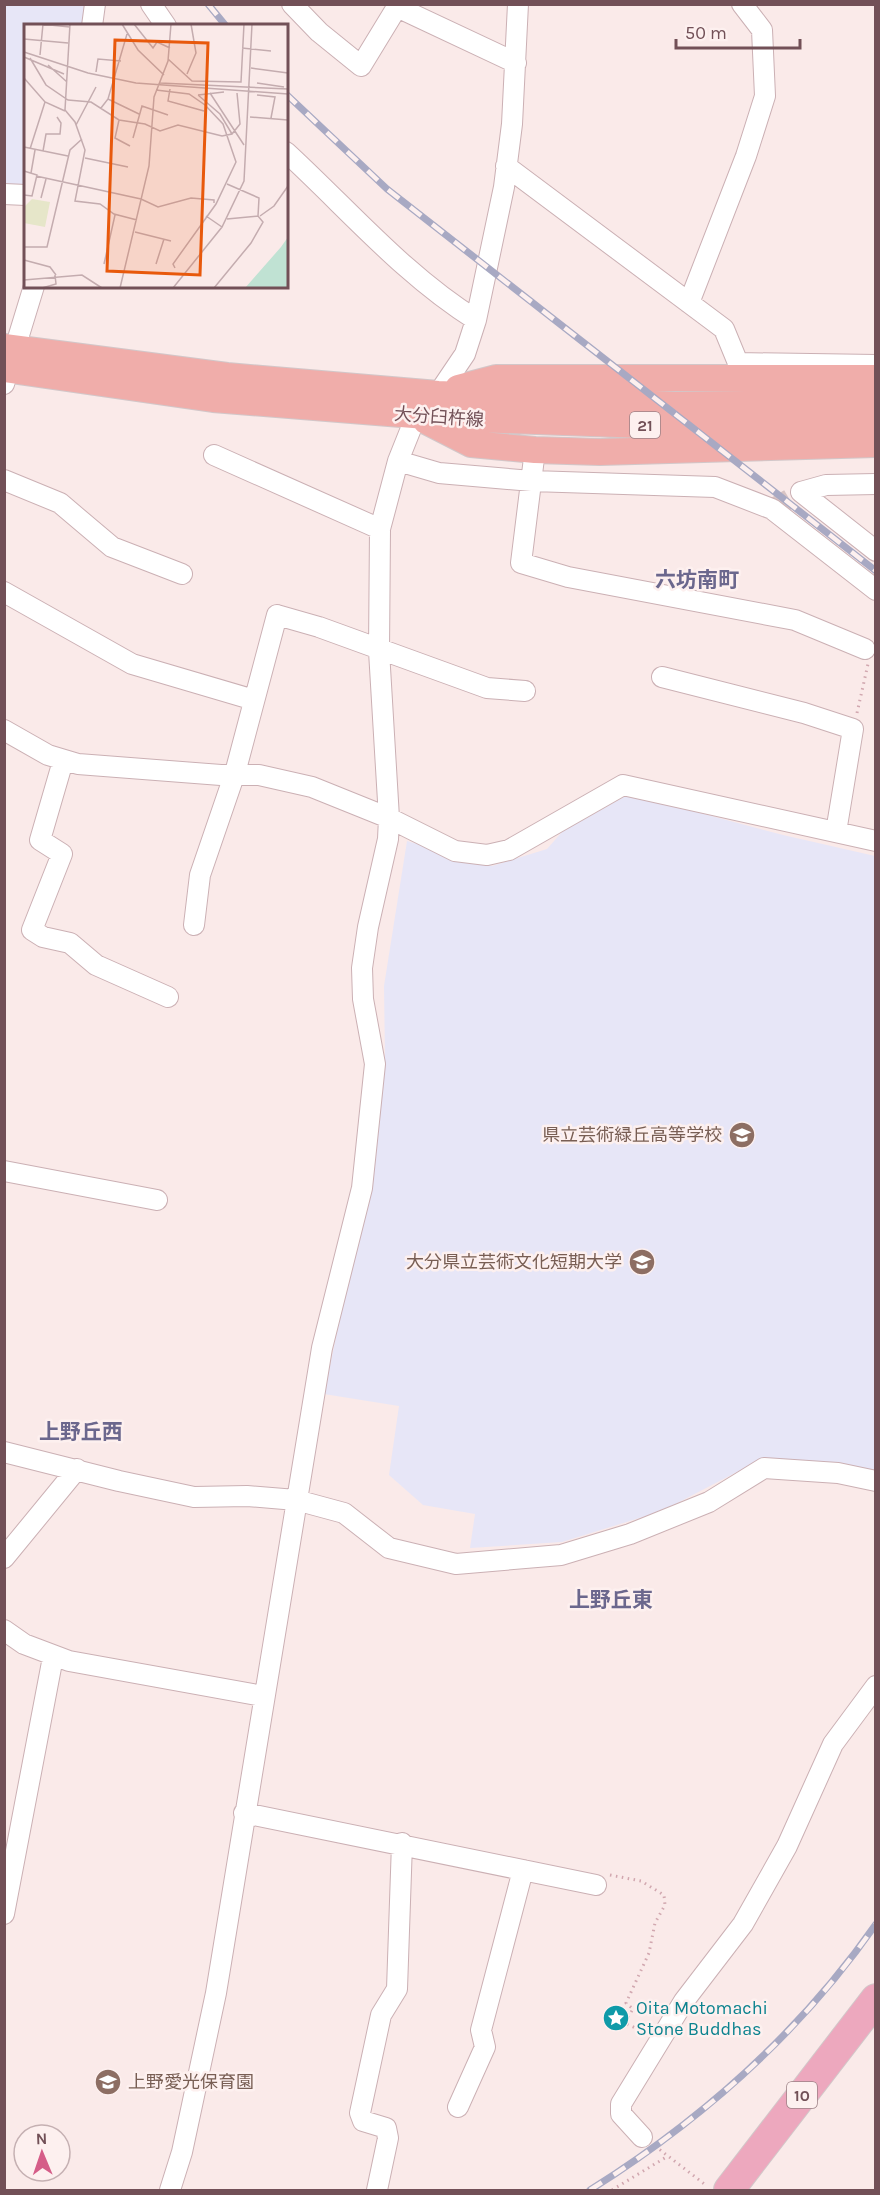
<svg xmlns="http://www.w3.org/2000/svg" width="880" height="2195" font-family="Karla,'Noto Sans JP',sans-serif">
<rect width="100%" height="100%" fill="#faeae9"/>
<path fill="#e7e6f7" d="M5,5h82l-4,20 -57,1 -1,165 -20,-1z
M629,794l154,41 92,21v615l-117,-10 -96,50 -100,31 -92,6 5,-34 -52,-9 -34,-30 10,-69 -75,-12 50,-237 11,-99 -1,-72 23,-145 85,25 55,-17 15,-17z"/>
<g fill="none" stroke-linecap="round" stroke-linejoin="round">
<path stroke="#d8c4c4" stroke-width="20" stroke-dasharray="20 10" stroke-linecap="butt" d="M772,509l29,-17"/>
<defs>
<path id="minor" d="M151,4l15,22
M292,4l27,28 42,34 36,-59 119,56
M92,26l3,-22
M286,152c62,57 118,123 190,168
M506,166l218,163 14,34 138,2
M4,194l22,1
M689,303l57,-147 19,-60 -3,-66 -20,-26
M4,384l30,-98
M535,450l-14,113 47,14 227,43 70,29
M214,455l166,74
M398,461l41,12 93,8 183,6 57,22 104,81
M4,480l56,23 52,44 70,27
M801,492l75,59
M801,492l25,-7 50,-1
M4,592l128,72 122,36
M662,677l142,36 49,16 -17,103
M4,730l44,25 30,9 143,11h38l53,12 77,31 66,33 32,4 22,-5 114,-65 253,56
M63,761l-23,79 22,14 -30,76 11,7 27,6 26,22 72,32
M194,925l6,-50 35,-102 42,-158 42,12 168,61 38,3
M4,1171l153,29
M4,1452l115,29 75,16 53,-1 49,4 48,13 45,35 67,16 105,-9 69,-21 79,-32 55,-34 74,5 38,8
M4,1558l73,-89
M4,1630l20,14 45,17 194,35
M244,1813l352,72
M4,1914l49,-257
M458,2107l27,-60 -4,-17 42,-160
M642,2137l-21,-23v-10l63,-103 59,-77 44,-78 46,-102 43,-58
M170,2190l12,-38 34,-159 106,-645 40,-160 13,-124 -12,-65 -1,-31 6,-41 20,-88 1,-21 -10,-167 1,-122 18,-68 18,-45 22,-22 27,-40 11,-34 28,-133 8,-63 6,-120
M377,2190l11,-52 -2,-10 -23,-7 -3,-8 21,-98 16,-26 5,-146"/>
<path id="major" d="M4,347l223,29 211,18 237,11 201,-3
M4,369l209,30 238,19 222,8 203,-3
M458,388l38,-10h380
M426,421l45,23 64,6 65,2 276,-8"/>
<path id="highway" d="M729,2190l147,-191"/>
</defs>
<use href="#minor" stroke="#cbb0b4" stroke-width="22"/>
<use href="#major" stroke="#d2c7c9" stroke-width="28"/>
<use href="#highway" stroke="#d2c7c9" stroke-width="32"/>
<path stroke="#d1a7af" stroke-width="3" stroke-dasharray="1.5 4.5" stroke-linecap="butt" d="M857,713l11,-49
M610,1875l31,6 23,14 1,10 -10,18 -6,30 -23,50 7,6 -9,14 21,9
M655,2146l52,40
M612,2190l56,-34"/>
<use href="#minor" stroke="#fff" stroke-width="20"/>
<use href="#major" stroke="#f0adaa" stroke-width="26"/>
<use href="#highway" stroke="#eda8be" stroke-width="30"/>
<defs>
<path id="rail" d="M208,4l18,22
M286,94l101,95 489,382
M590,2190c113,-71 209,-156 286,-266"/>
</defs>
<use href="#rail" stroke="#a8a9c3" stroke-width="7"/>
<use href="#rail" stroke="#fdf0ef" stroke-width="4.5" stroke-dasharray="14" stroke-linecap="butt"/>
</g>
<defs>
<symbol id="school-disc" viewBox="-11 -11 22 22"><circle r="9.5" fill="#8d6e63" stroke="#fdf0ef"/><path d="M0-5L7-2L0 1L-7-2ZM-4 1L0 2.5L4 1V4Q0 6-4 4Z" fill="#fff"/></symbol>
<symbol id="university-disc" viewBox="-11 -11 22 22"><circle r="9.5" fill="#8d6e63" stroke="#fdf0ef"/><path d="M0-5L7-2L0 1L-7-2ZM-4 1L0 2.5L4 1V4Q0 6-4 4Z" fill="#fff"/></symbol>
<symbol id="sight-disc" viewBox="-11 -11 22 22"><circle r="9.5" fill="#0f9aa8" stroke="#fdf0ef"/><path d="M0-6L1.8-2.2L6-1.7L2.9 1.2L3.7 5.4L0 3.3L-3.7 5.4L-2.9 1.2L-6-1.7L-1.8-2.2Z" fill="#fff"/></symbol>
</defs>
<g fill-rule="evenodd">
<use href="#school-disc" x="727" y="1120" width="30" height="30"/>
<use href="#university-disc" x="627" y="1247" width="30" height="30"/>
<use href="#sight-disc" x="601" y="2003" width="30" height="30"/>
<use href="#school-disc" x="93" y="2067" width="30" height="30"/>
</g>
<g text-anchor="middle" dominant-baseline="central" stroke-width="5" stroke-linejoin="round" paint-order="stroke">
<g fill="#fdf0ef" stroke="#9c8085" stroke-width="1.5">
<rect x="630" y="412" width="30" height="26" rx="4.5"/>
<rect x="787" y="2082" width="30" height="26" rx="4.5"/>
</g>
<g font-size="16" font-weight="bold" fill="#725057">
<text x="645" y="425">21</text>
<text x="802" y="2095">10</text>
</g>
<g font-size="18" fill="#725057" stroke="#fdf0ef">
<text transform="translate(439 417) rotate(4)">大分臼杵線</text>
</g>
<g font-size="18" fill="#785e54" stroke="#fdf0ef" text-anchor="end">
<text x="722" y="1135">県立芸術緑丘高等学校</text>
<text x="622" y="1262">大分県立芸術文化短期大学</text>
<text x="128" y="2082" text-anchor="start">上野愛光保育園</text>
</g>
<g font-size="18" fill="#0d838f" stroke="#fdf0ef" text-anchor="start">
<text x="636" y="2008">Oita Motomachi<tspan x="636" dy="21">Stone Buddhas</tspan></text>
</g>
<g font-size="21" font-weight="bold" fill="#6b678d" stroke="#fdf0ef">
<text x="697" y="580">六坊南町</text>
<text x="81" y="1432">上野丘西</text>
<text x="611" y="1600">上野丘東</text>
</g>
</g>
<g transform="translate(24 24)">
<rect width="264" height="264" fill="#faeae9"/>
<path d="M8,175l18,3 -5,25 -21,-4v-16z" fill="#e6e6c9"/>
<path d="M264,213v51h-43l36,-41z" fill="#c0e2d3"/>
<path fill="none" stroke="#c4acaf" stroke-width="1.5" d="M16,0l30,3M46,0l-5,86 10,12 10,28 -10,51 25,3 14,10 23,6M98,0l16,26 26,25M110,0l19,24 4,-6 13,6M0,15l44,4M218,24l29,3M0,28l64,21 48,10 152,11M16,31l3,-31M0,33l40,17M6,34l16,27 22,15 23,2 28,18 26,4 15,7 18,-6 44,11 10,-2 8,-10 -3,-31M144,35l24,22 49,1 3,-58M24,41l19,17M227,44l37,5M72,48l2,-13 23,2M163,50l9,-21 -5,-29M0,54l21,24 20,9M136,59l128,6M233,59l27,4M146,65l-2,12 36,10M132,66l33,4 16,11 18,19 13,38 -20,42 -43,60 2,4M186,69l34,52M174,71l26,-3M174,71l22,19 12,20M233,71l18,2 -4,21M84,75l31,15M77,84l7,-9 19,-65M226,93l38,3M95,96l-4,18 15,8M52,101l20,-38M109,114l9,-32 26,9M0,123l44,9M6,125l15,-47M19,127l3,-17h14l1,-11 -4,-6M61,134l43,9M0,147l13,4 -5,21 -8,-1M7,149l4,-23M12,152l105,23 17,8 33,-9 23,2v3M203,160l32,14 -1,18M17,174l5,-19M182,192l16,11M236,192l14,-10 14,-20M111,208l36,9M0,223h23l23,-97 12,-11M0,236l26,7 6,8M80,240l11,-49M132,240l8,-25M0,256l58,-5 20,13M18,264l14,-4 -1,-9M96,264l29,-122 5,-69 14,-36 3,-37M149,264l49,-61 22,-46 8,-157M190,264l37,-45 12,-21 -5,-6 -31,3"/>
<path fill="#e8590c" fill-opacity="0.15" stroke="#e8590c" stroke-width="3" d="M91,16l93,3 -8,232 -93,-4z"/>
<rect width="264" height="264" fill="none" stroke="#725057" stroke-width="3"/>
</g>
<rect width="880" height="2195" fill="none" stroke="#725057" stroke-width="12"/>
<g transform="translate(42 2153) rotate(358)"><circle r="28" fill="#fdf0ef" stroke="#c5b0b2" stroke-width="1.5"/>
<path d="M0-4.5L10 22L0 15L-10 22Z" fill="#d55d88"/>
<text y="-9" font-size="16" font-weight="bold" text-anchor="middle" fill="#725057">N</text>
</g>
<path d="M676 39v9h124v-9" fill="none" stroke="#725057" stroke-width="3"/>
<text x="685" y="39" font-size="18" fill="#725057" stroke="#fdf0ef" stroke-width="4.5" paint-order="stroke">50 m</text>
</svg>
